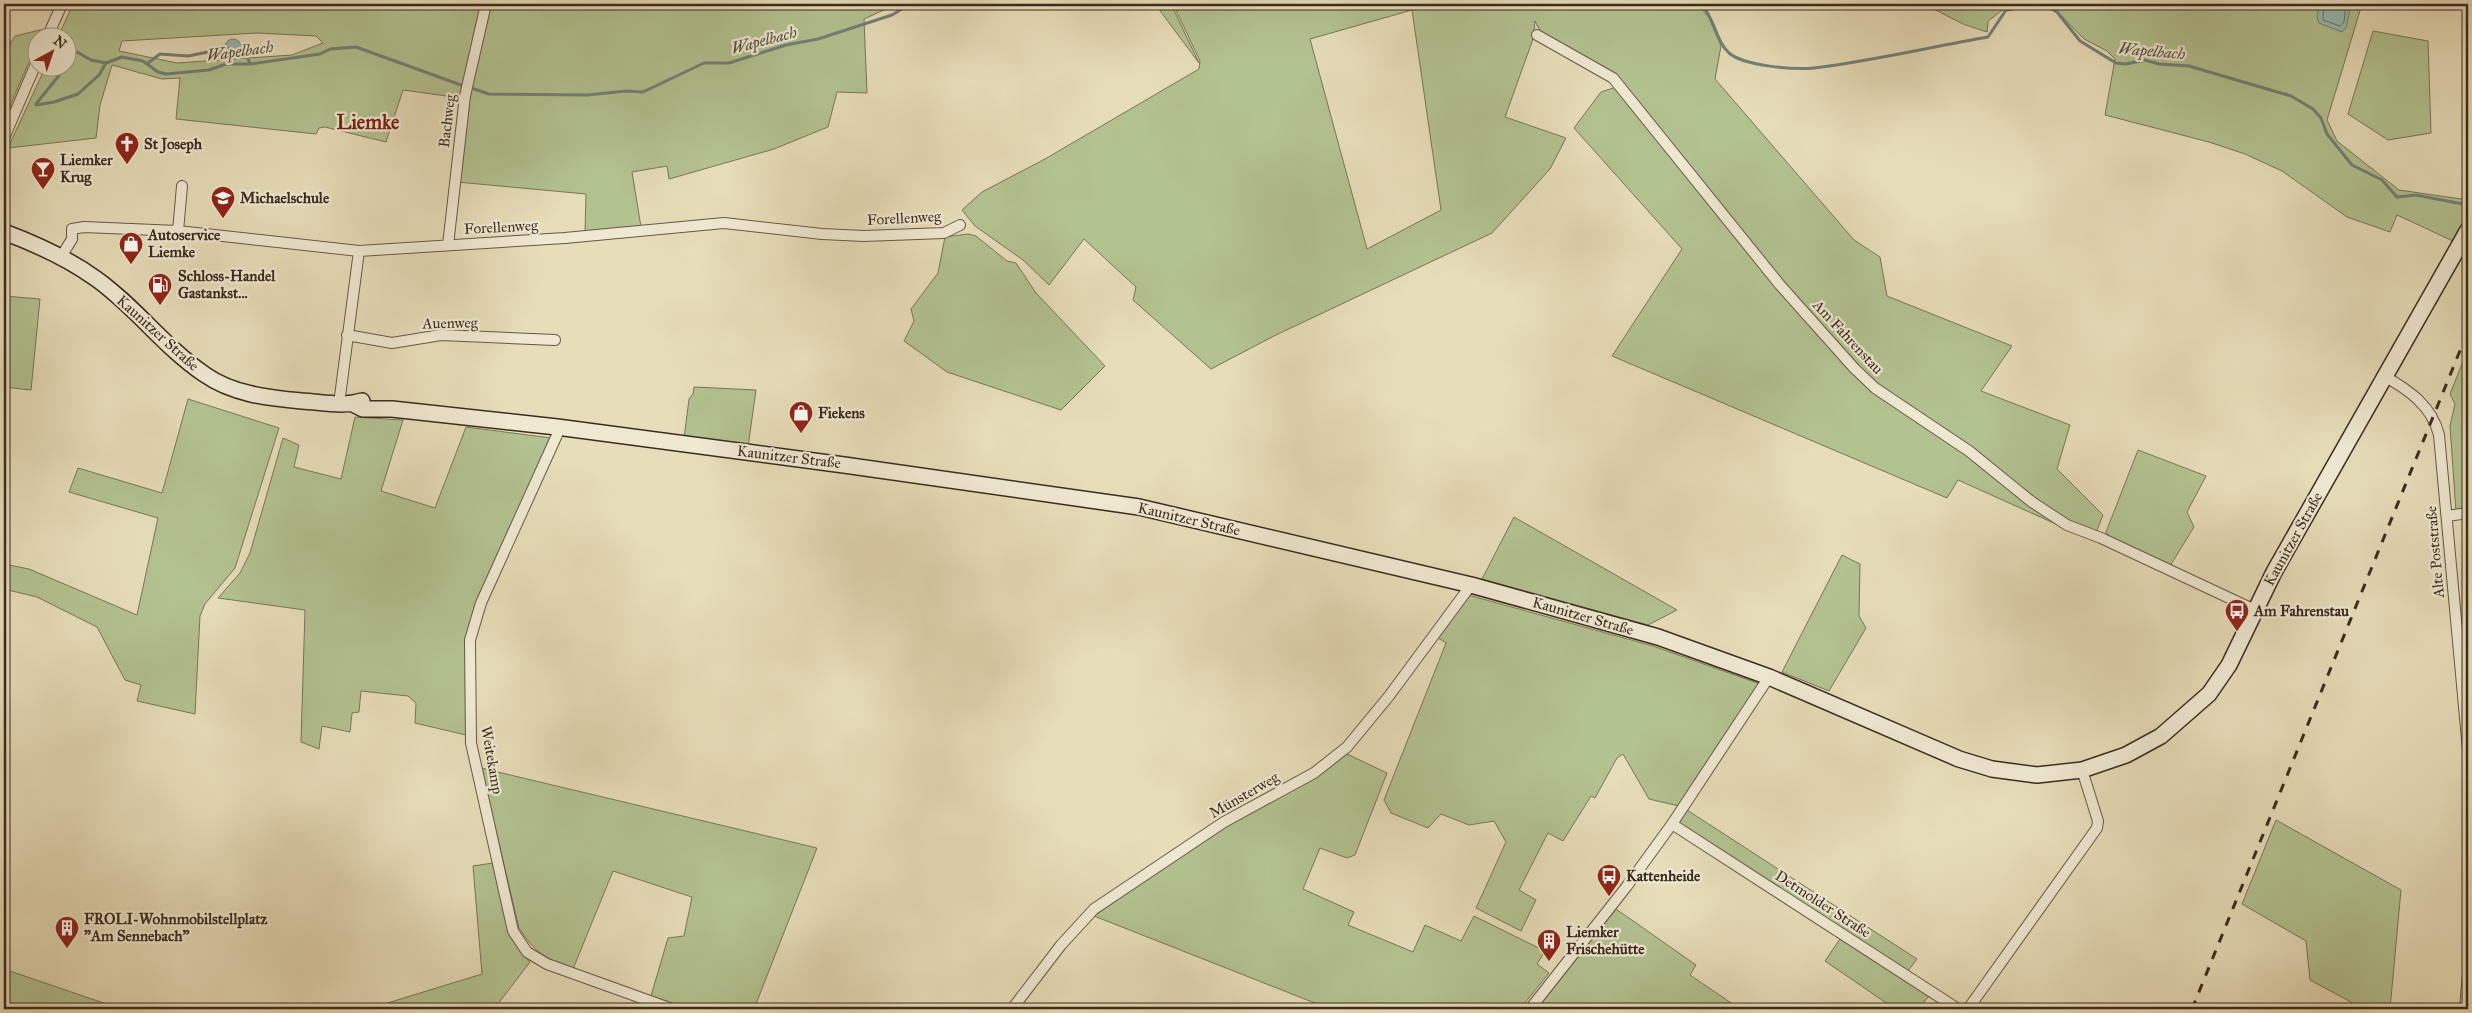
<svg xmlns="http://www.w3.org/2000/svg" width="2472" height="1013" font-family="'IM FELL Great Primer',serif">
<rect width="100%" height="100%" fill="#e7ddb9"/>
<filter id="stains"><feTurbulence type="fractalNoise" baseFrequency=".004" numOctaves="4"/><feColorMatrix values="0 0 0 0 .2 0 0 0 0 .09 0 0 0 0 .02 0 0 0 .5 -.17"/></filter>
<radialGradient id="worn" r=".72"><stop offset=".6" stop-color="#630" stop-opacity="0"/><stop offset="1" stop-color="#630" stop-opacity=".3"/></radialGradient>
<path fill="#b3c291" stroke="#787658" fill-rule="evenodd" d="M73,4h824l-33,15 3,74 -30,-1 -9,35 -54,22 -105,30 -2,-13 -35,6 9,55 -56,5 1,-38 -129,-12 11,-83 -65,-9 -17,52 -61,-15 -6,1 -3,6 -140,-15 4,-41 -18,1 -50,-14 -12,40 -4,33 -88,10 37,-80h23v-30l-10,-1zM257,33l59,3 7,7 -31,12 -115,8 -58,-12 3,-10z
M1140,4h31l28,59 -41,-55z
M1173,4h525l11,14 12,28 -6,33 139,161 26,17 7,39 125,50 -31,45 89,34 -13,44 46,46 -7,18 -38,-8 -100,-45 -11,18 -335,-142 70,-107 -108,-121 27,-36 21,-7 -82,-54 -5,-10 -2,18 -28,78 61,21 -16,31 -58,64 -216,102 -65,34 -78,-69 3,-13 -52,-48 -35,46 -26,-25 -48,-34 -13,-16 20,-18 63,-33 154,-90 1,-8zM1412,10l29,200 -74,39 -57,-210z
M1924,4h101l-20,4 -17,13 -1,11 -24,-8z
M2050,4h312l-35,116 10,21 62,49 69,10v16l-13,26 -58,-27 -7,17 -43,-15 -65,-46 -37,-17 -36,-12 -104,-27 10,-56 -8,-8 -23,-12z
M44,29l-4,8 -2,1 -1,6 -29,66h-4v-56l11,-18z
M2373,31l55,10 3,92 -43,7 -40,-26z
M968,234l8,2 31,25 9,2 20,30 69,73 -44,44 -114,-38 -43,-31 10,-20 -3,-12 27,-36 7,-36z
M4,296l36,3 -9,91 -27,-3z
M2468,349v161l-12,2 -6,-86 5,-22 -5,-10z
M694,387l62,3 -8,57 -64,-9 5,-39 4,-5z
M188,399l91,29 -44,140 -30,36 -5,12 -5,98 -58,-13 4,-16 -16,-5 -28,-53 -60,-30 -33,-8v-25l25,5 108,46 21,-97 -89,-26 9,-24 84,25z
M355,417l48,3 -22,71 54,17 31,-81 85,11 -84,202 -1,95 -51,-12 1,-20 -8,-7 -47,-5 -2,21 -7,1 -2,19 -28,-6 -3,23 -18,-7 4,-132 -87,-12 22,-25 10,-20 33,-115 16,7 -5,22 47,12z
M2138,450l68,26 -19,36 7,15 -24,39 -59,-27 -5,-7z
M1514,517l163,93 -29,15 -166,-46z
M1842,555l18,9 -1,52 7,12 -37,63 -47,-19z
M1461,593l192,53 107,38 -81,122 -30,-7 -26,-45 -6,4 -22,40 -4,-2 -28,45 -15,-8 -29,57 17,10 -15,31 -45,-23 30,-66 -12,-21 -25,4 -28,-11 -13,14 -37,-15 -7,-13 62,-157 -14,-9z
M1347,754l40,19 -32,82 -8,3 -27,-10 -17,41 51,23 -6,13 65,27 12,-27 36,16 13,-25 71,35 -8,13 12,9 -29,36h-190l-236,-93 132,-91 92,-49z
M481,768l336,80 -63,161h-66l-37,-13 17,-58 16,-2 8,-39 -79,-26 -40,98c-29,-12 -37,-15 -54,-41z
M1687,810l230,149 -10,13 -229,-148z
M2276,820l125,70 -11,119h-26l-54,-29 -4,-39 -64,-37z
M493,863l31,92 6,7 -36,47h-126l114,-35 -9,-108z
M1616,909l80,56 -6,10 50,34h-203z
M1840,939l89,57 -11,13h-23l-70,-48z
M4,969l117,40h-117z"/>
<path fill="#97bbb3" stroke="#738178" d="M2319,4h32l-5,24 -4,4 -23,-9 -2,-6z
M225 47a8 8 0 1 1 16 0a8 8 0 1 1-16 0Z"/>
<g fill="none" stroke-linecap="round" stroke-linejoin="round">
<path stroke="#6a7369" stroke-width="1" d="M2324,4l-1,16 17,6 4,-4 2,-18"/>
<path stroke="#738178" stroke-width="3" d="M1701,4c14,14 14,36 28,49 15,13 66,17 85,15 58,-7 116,-21 174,-31l18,-27 12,-2 30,-1 9,5 23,29 36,22 10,1 19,-4 14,4 30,2 102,30 22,13 8,9 6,16 25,31 30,15 15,17 19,-2 52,10
M239,49l7,4 4,11
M68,52h9l14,8 15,3
M148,63l12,-9 28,2 40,-8
M474,89l15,5 98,1 39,-4 17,1 61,-29h25l57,-18 32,-6 74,-24 18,-11
M36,104l25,-31 1,-5
M36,105l18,-3 24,-8 21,-19 7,-12 16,-6 21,4 15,11 8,2 43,-4 17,-6h24l70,-10 10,-5 26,-2 105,38
M4,106h6"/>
<defs>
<path id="street" d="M1537,35l76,43 167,207 74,83 21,20 94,63 63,51 35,23 34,13 154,72
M47,38l15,-34
M4,138l34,-79
M178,231l4,-45
M448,245l17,-149 21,-92
M61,257l11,-18v-10l12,-2 94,4 181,20 206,-13 159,-15 98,11 42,2 80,-3 16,-8
M347,335l45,8 49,-8 114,5
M2384,376c25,14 48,30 55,59l29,315
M339,404l20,-153
M557,427v8l-76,168 -11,37 1,103 42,188 14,21 20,12 125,45
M2447,516l21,-3
M1672,824l286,185
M1012,1009l49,-64 33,-36 130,-87 90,-49 33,-26 42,-51 82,-111
M1530,1009l97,-123 45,-62 97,-147
M1968,1009l129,-181 1,-7 -16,-51
M2465,1009l3,-36"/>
<path id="secondary" d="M4,232c32,12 63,26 91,46 40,28 69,69 109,96 28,20 64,24 98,27 20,1 41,6 60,0
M353,404l10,5h29l165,18 287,38 295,42 332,78 187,52 111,40 190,82 33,10 45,6 45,-5 44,-15 35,-19 48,-42 20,-29 45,-93 194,-342"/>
</defs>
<use href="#street" stroke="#675846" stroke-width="12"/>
<use href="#secondary" stroke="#3c2b1f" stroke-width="18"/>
<use href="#street" stroke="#efe9d2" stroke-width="10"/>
<use href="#secondary" stroke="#efe9d2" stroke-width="15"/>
<path stroke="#3c2b1f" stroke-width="3" stroke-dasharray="9 9" stroke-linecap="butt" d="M2192,1009l276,-678"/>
</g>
<defs>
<symbol id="church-pin" viewBox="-11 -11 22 30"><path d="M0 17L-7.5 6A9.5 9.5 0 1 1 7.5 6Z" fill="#8f2418" stroke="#efe9d2"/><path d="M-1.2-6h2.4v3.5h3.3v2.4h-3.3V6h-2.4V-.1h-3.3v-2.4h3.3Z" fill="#fff"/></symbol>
<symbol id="bar-pin" viewBox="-11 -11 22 30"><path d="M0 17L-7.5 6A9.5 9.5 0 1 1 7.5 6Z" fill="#8f2418" stroke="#efe9d2"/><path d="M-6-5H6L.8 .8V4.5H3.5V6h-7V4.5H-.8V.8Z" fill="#fff"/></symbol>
<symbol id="school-pin" viewBox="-11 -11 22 30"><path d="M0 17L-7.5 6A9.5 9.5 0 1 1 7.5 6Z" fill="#8f2418" stroke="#efe9d2"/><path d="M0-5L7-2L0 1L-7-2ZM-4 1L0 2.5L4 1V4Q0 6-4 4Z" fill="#fff"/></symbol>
<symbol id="shop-pin" viewBox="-11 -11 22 30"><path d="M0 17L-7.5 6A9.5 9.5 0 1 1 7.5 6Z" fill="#8f2418" stroke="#efe9d2"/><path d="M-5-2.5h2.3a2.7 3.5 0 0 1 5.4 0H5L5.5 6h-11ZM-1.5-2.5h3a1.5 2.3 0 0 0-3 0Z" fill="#fff"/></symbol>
<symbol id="fuel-pin" viewBox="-11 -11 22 30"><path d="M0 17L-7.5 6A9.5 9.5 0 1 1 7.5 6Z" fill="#8f2418" stroke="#efe9d2"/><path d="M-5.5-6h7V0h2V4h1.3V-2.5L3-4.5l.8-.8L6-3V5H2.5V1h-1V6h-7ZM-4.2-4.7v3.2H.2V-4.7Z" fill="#fff"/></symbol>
<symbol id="bus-pin" viewBox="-11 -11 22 30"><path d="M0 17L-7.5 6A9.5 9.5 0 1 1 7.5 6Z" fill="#8f2418" stroke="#efe9d2"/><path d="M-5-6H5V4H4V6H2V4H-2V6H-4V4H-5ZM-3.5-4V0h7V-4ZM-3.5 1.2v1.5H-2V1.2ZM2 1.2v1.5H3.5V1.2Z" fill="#fff"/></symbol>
<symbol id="building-pin" viewBox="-11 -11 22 30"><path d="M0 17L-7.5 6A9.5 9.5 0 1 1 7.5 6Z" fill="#8f2418" stroke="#efe9d2"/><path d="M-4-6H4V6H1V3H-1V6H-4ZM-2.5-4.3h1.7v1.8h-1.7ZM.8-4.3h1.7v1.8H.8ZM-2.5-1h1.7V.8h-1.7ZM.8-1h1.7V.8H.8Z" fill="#fff"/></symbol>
</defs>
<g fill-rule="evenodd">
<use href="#church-pin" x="113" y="130" width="28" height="38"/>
<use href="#bar-pin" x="29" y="155" width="28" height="38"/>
<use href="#school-pin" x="209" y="184" width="28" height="38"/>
<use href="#shop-pin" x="117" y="230" width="28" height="38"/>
<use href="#fuel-pin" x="146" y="271" width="28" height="38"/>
<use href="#shop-pin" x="787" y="399" width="28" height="38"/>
<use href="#bus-pin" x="2223" y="597" width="28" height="38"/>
<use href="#bus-pin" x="1595" y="862" width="28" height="38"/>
<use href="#building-pin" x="53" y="914" width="28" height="38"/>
<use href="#building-pin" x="1535" y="927" width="28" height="38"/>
</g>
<g text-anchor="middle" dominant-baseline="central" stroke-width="4.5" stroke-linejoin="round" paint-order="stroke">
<g font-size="15" fill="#3c2b1f" stroke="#efe9d2">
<text transform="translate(447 121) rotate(-83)">Bachweg</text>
<text transform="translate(904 218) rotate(-3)">Forellenweg</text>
<text transform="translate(501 227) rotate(-3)">Forellenweg</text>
<text transform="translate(450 323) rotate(-1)">Auenweg</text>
<text transform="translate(158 333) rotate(42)">Kaunitzer Straße</text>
<text transform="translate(1848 337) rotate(47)">Am Fahrenstau</text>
<text transform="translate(789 457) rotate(7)">Kaunitzer Straße</text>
<text transform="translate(1189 519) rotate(13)">Kaunitzer Straße</text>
<text transform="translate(2293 539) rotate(-61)">Kaunitzer Straße</text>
<text transform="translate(2435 552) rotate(-95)">Alte Poststraße</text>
<text transform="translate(1583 616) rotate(16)">Kaunitzer Straße</text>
<text transform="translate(492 760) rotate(80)">Weitekamp</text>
<text transform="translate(1244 795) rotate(-30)">Münsterweg</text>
<text transform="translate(1823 904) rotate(33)">Detmolder Straße</text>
</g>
<g font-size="15" font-weight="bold" fill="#3c2b1f" stroke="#efe9d2" text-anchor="start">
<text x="144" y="144">St Joseph</text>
<text x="60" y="160">Liemker<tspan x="60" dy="17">Krug</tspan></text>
<text x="240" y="198">Michaelschule</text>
<text x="148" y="235">Autoservice<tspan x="148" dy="17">Liemke</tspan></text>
<text x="178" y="276">Schloss-Handel<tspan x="178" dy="17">Gastankst...</tspan></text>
<text x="818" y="413">Fiekens</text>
<text x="2254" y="611">Am Fahrenstau</text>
<text x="1626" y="876">Kattenheide</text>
<text x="84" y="919">FROLI-Wohnmobilstellplatz<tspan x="84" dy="17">"Am Sennebach"</tspan></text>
<text x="1566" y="932">Liemker<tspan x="1566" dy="17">Frischehütte</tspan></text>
</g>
<g font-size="16" font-style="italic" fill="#534f44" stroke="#efe9d2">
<text transform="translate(764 40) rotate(-15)">Wapelbach</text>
<text transform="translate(240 51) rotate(-8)">Wapelbach</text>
<text transform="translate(2152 51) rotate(5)">Wapelbach</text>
</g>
<g font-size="20" font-weight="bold" fill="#7a1f14" stroke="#efe9d2">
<text x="368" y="122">Liemke</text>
</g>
</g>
<rect width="2472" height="1013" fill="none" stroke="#e7ddb9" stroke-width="20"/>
<rect x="5" y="5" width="2462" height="1003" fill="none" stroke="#3c2b1f" stroke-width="2.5"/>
<rect x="10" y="10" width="2452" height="993" fill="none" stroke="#3c2b1f"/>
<g transform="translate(52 52) rotate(40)"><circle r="24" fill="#efe9d2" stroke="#a79d8a"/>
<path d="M0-4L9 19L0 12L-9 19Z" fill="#8f2418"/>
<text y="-8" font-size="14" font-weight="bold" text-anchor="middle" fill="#3c2b1f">N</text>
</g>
<rect width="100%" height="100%" filter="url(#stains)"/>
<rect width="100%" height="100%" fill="url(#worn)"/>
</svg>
